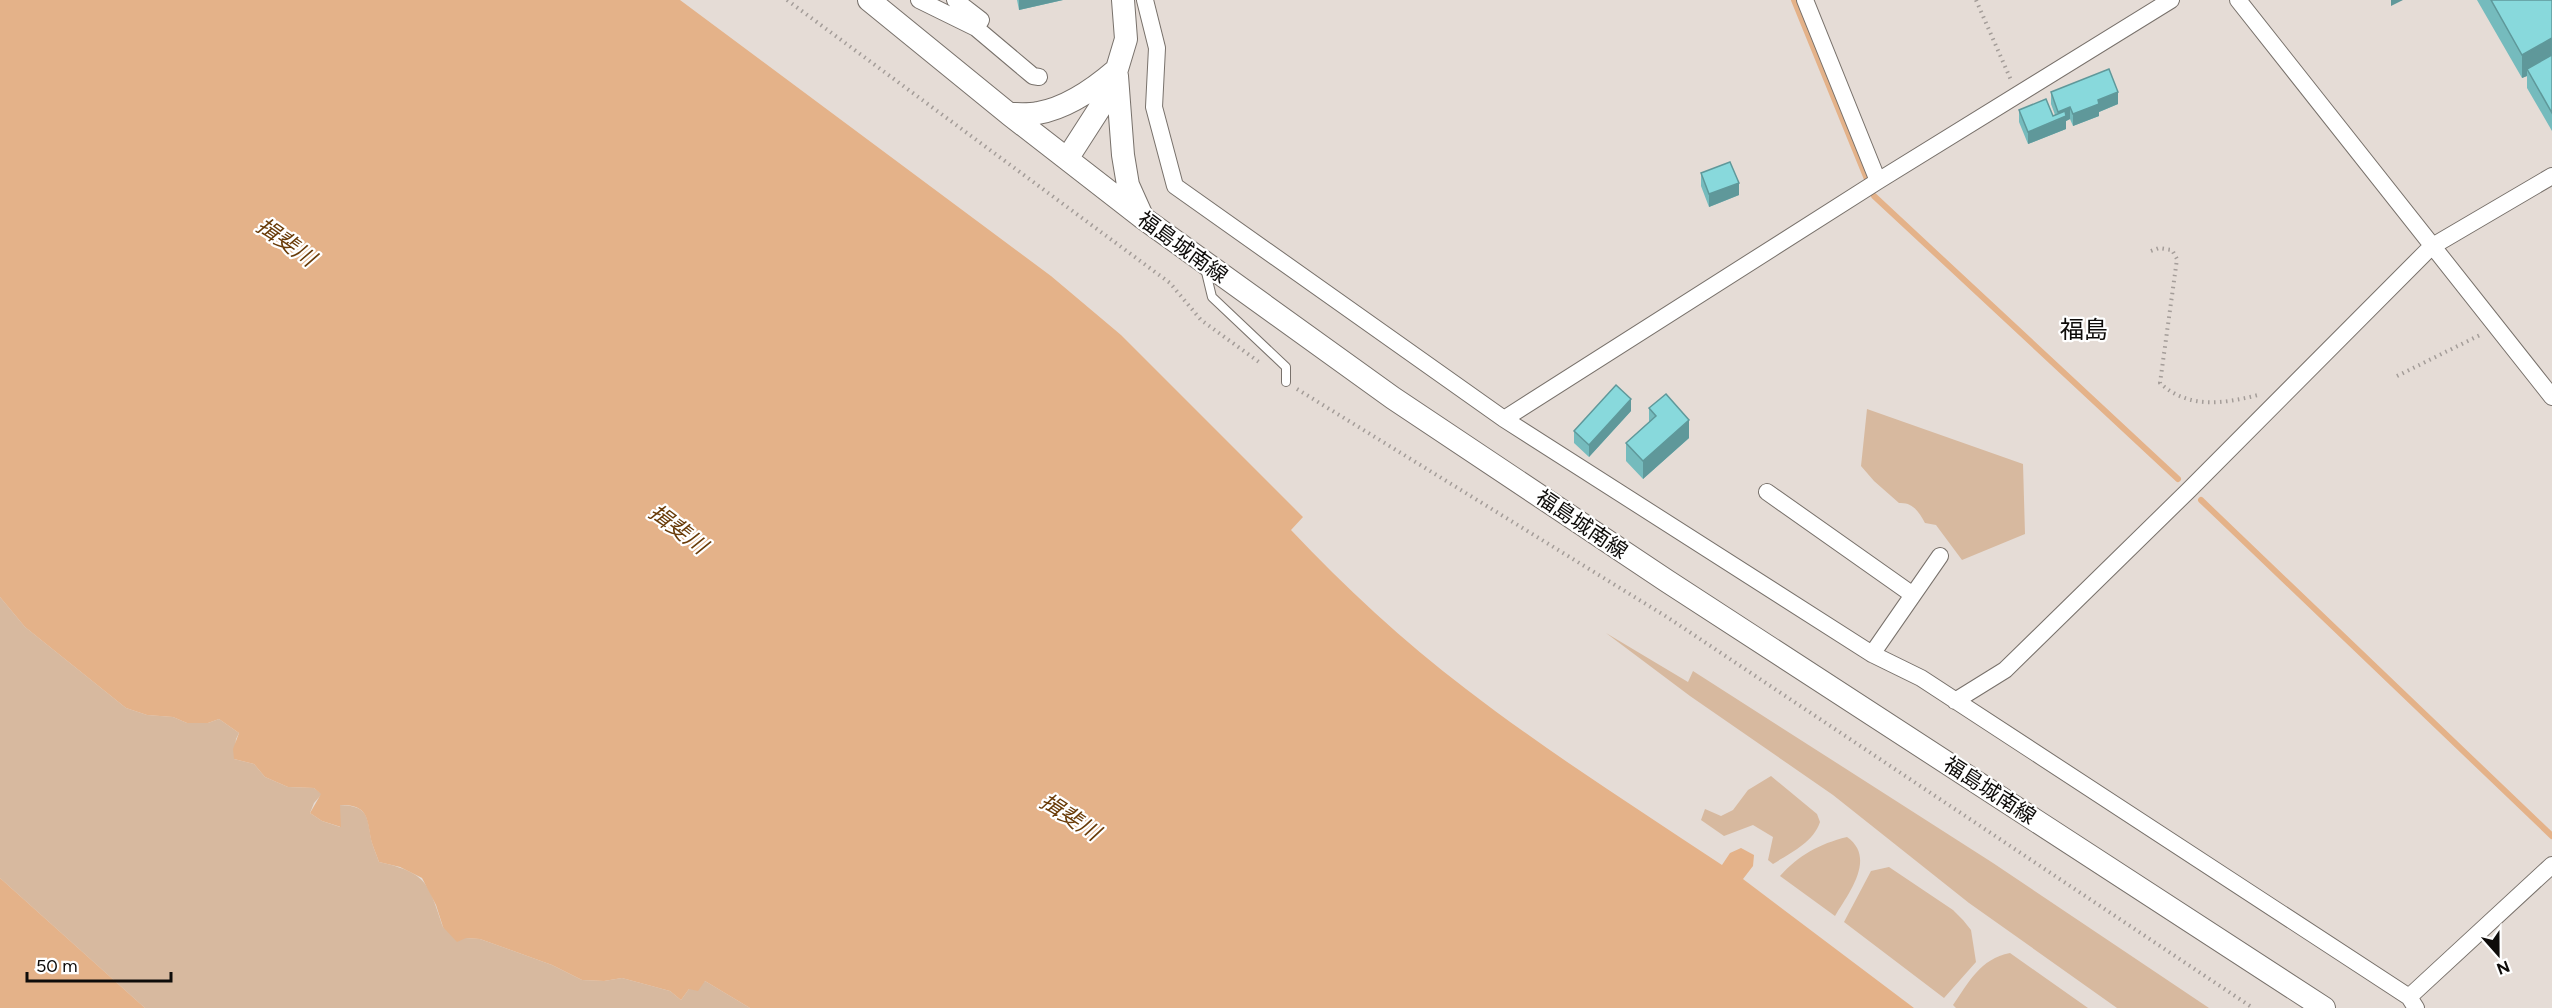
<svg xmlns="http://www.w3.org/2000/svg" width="2552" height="1008" font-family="Figtree,'Noto Sans JP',sans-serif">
<rect width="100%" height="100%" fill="#e5dcd6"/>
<path fill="#d7b99f" d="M1867,409l156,55 2,70 -63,26 -26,-35 -11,-2c-6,-11 -12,-21 -26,-20l-25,-22 -13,-15z
M0,597l25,30 101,81 21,7 26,2 14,6h21l11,-4 20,14 -3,6 -2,20 20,5 11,13 23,10 26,1 8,6 -8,9 -4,10 12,8 18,6 -1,-22c24,1 28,6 31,28 1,10 6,20 9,29 48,11 49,20 64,65l23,11 14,1 72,26 30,15 22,1 18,-3 48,13 11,9 8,-11 16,-8 45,27h-605l-145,-130z
M1606,633l82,49 5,-11 300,192 216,145h-92l-148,-105 -136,-108 -143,-99z
M1771,776l46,38 3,8c-7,21 -30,31 -47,42l-5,-4 5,-23 -20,-12 -29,11 -23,-16 4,-11 16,7 12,-6 15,-20z
M1847,837c30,21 1,57 -12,79l-55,-40c19,-21 39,-32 67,-39z
M1889,867l64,43 10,10 8,10 5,32 -32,36 -100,-76 27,-51z
M2010,953l78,55h1h-133l-3,-3c16,-23 27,-46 57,-52z"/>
<path fill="#e4b289" d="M0,0h680l371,276 70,59 182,182 -12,13c54,57 112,111 175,159 82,63 170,119 256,176l8,-12 11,-5 13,7 -1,11 -10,13 171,129h-1164l-45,-27 -7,10 -9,-2 -8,11 -11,-9 -48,-13 -18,3 -22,-1 -30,-15 -72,-26 -14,-1 -9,4 -14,-15 -7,-22 -14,-27 -22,-11 -21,-5c-3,-9 -8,-19 -9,-28 -3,-22 -7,-29 -30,-29l1,22 -19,-6 -12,-8 11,-19 -7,-6 -26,-1 -23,-10 -11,-13 -20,-5 -1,-10 6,-16 -20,-14 -11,4h-21l-14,-6 -26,-2 -21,-7 -101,-81 -25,-30z
M0,878l145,130h-145z"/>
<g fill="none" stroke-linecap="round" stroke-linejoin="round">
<path stroke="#e4b289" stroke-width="6" d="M1794,0l73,179
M1874,196l304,283
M2201,500l351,336"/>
<defs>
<path id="lane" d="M1205,268l7,29 74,70v15"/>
<path id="street" d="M919,0l57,28 57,48 6,1
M955,0l26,20 -3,5
M1145,0l12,48 -3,59 21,79 329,233 368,235 49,24 488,319 7,11
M1805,0l73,181
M2238,0l314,397
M1504,419l374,-238 293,-181
M1767,492l146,103
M1872,654l68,-98
M1955,701l50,-31 184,-180 242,-243 121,-71
M2409,997l143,-132"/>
<path id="secondary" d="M869,0l140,114 134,104 250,180 274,183 657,427
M1117,76l6,79 5,30 13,29
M1009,114c9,0 20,1 29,-1 29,-5 56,-24 78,-43
M1067,159l36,-56 14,-34 9,-30 -3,-39"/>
</defs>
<use href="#lane" stroke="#78716b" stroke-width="10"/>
<use href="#street" stroke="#78716b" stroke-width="18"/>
<use href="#secondary" stroke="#78716b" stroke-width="24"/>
<path stroke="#a49d99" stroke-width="4" stroke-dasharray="1.5 4.5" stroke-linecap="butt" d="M787,0l383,283 31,37 58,42
M1976,0l35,80
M2151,251l8,-3 13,2 5,9 -17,124c28,26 63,21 98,12
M2397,376l85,-42
M1297,389l370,228 586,391"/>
<use href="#lane" stroke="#fff" stroke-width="8"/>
<use href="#street" stroke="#fff" stroke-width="16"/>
<use href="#secondary" stroke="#fff" stroke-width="22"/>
</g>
<path fill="#75bbbd" d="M1017,0h46l-44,10z
M2477,0h75v131l-25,-43v-12l-5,2z
M2051,92l67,12 -19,8v4l-26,10 -3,-7 -4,2v8l-38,15 -9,-22v-12l34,6 2,-1 -4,-11z
M1701,173l38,22 -30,12 -8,-21z
M1649,408l40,30 -46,41 -17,-18v-18l23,-21z
M1631,411l-42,46 -15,-14v-12z"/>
<path fill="#5f989a" d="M1019,0h44l-44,10z
M2391,0h12l-12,6z
M2552,38v23l-25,8v7l-5,2v-23z
M2118,92v12l-19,8v4l-26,10v-12l25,-14z
M2070,107v12l-4,2v8l-38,15v-12l30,-12v-8z
M1739,183v12l-30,12v-13z
M1631,399v12l-42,46v-12z
M1689,420v18l-46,41v-18z"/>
<path fill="#88d9dc" stroke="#5f989a" stroke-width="1.5" d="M2491,0h61v38l-30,17z
M2552,55v58l-25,-44z
M2109,69l9,23 -20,8 1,4 -26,10 -3,-7 -12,5 -7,-20z
M2046,99l7,17 12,-5 1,5 -38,16 -9,-22z
M1730,162l9,21 -30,11 -8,-21z
M1616,385l15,14 -42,46 -15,-14z
M1666,394l23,26 -46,41 -17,-18 30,-27 -7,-8z"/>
<g text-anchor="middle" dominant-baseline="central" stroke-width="4.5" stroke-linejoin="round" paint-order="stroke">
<g font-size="21" fill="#0e0c0a" stroke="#fff">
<text transform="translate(1183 247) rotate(36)">福島城南線</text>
<text transform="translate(1582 524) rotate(34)">福島城南線</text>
<text transform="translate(1990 790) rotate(33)">福島城南線</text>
</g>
<g font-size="22" font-style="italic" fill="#693b08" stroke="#fff">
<text transform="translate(286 242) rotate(35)">揖斐川</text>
<text transform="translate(678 529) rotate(37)">揖斐川</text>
<text transform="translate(1070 817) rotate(33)">揖斐川</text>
</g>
<g font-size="24" fill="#0e0c0a" stroke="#fff">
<text x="2084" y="329">福島</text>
</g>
</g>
<g transform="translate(2498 954) rotate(159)" stroke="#ffffff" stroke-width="4.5" paint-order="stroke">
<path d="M0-4.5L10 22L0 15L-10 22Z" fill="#0e0c0a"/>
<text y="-9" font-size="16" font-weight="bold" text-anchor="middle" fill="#0e0c0a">N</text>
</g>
<path d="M27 972v9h144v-9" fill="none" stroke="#0e0c0a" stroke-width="3"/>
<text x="36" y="972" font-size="18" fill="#0e0c0a" stroke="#ffffff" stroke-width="4.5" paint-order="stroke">50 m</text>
</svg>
